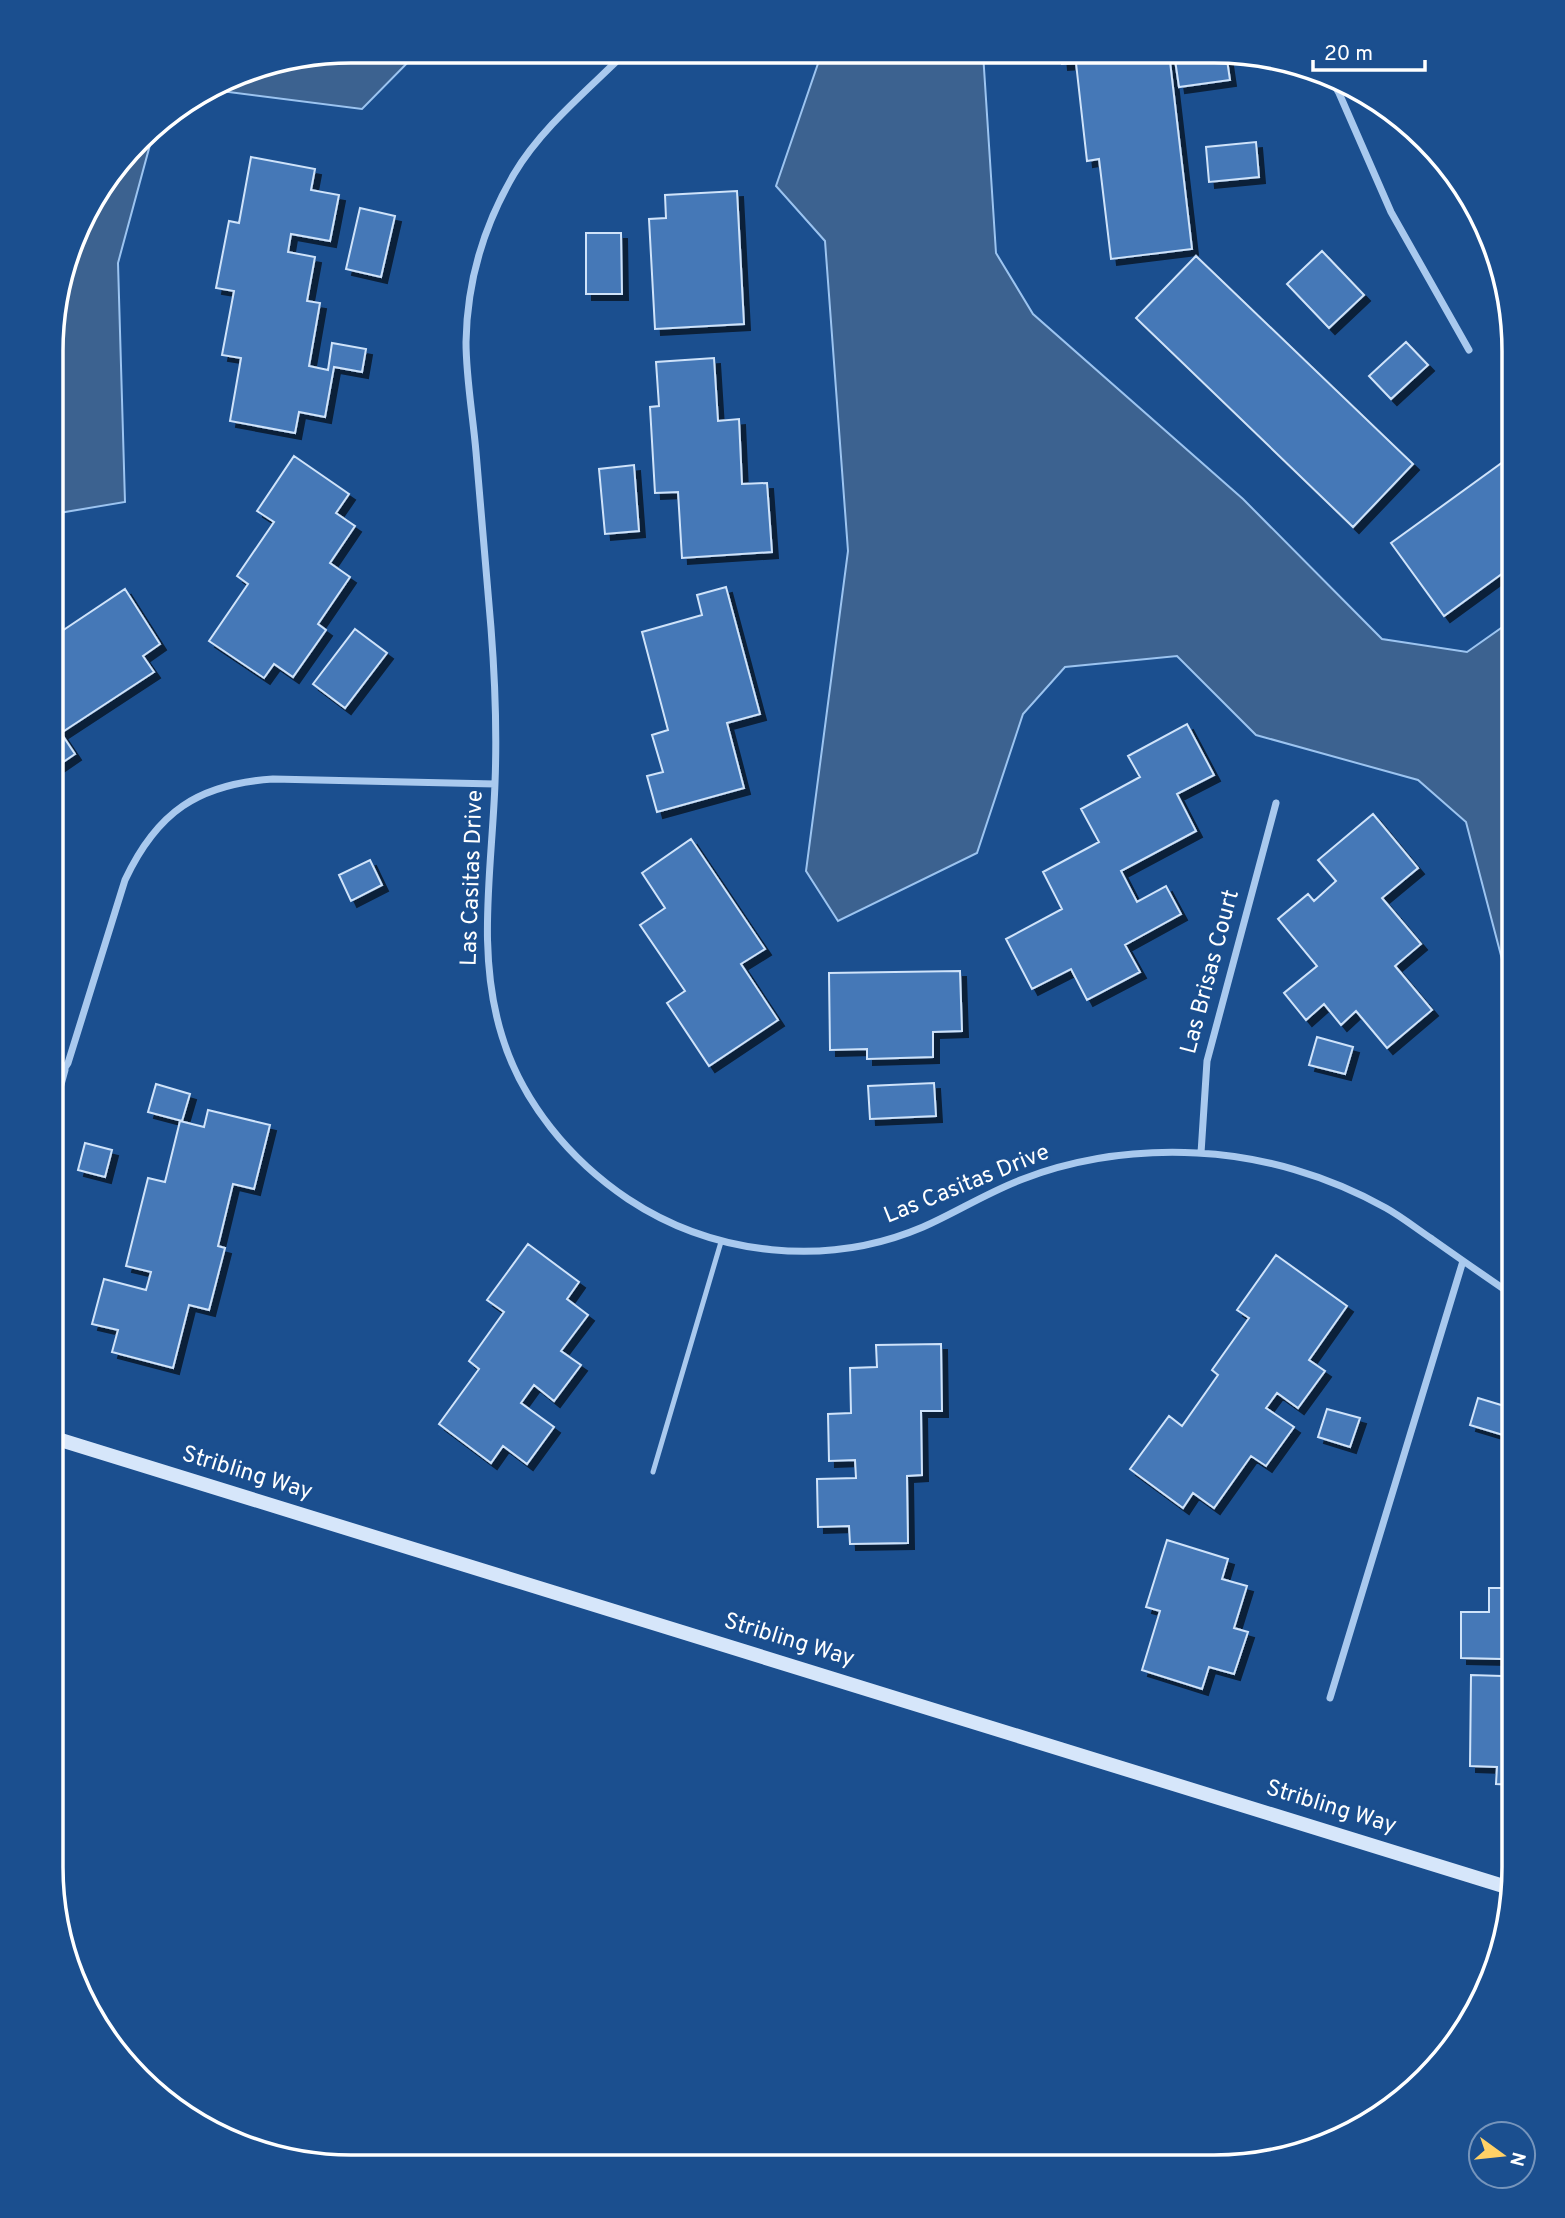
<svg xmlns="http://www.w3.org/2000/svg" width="1565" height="2218" font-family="Overpass,sans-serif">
<defs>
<filter id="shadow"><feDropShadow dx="6" dy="6" stdDeviation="0" flood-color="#0009"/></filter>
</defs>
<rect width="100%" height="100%" fill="#1b4f8f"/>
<path fill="#3c6290" stroke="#9cc4f0" stroke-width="2" d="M351,51h68l-57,58 -141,-18 -67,39 -36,133 7,239 -72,12v-203l38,-110 62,-76 101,-58z
M822,52l161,1 13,200 37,61 210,185 139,140 85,13 47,-33v386l-48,-183 -48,-42 -162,-45 -79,-79 -112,11 -42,47 -46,139 -139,68 -32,-50 42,-320 -23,-310 -49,-55z"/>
<path fill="#4478b7" stroke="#cfe3fa" stroke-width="2" filter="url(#shadow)" d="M1061,53h87l1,3 20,-3 23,196 -81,10 -12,-100 -12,2 -11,-98 -14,1z
M1174,53h52l4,27 -51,7z
M1256,142l3,35 -50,5 -3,-35z
M251,157l64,12 -4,21 28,5 -9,46 -39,-7 -3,18 27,5 -8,44 13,2 -11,63 19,4 4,-27 34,6 -4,23 -28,-5 -9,50 -26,-5 -4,21 -65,-12 11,-63 -19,-3 12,-64 -18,-3 13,-67 10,2z
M737,191l7,133 -89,5 -6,-110 17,-1 -1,-23z
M360,208l35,8 -14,61 -35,-8z
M586,233h35l1,61h-36z
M1322,251l42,44 -35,33 -42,-44z
M1196,256l217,208 -60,63 -217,-209z
M1406,342l22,23 -37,34 -22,-23z
M714,358l4,63 21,-2 3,65 25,-1 5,69 -90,6 -4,-66 -23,1 -5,-86 9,-1 -3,-44z
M1514,379v21l-10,-14z
M1514,454v111l-70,51 -53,-73z
M294,456l55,38 -13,19 19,13 -25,37 20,14 -32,47 8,6 -33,47 -19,-13 -10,14 -55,-37 39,-57 -11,-8 37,-54 -17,-11z
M634,465l5,66 -34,3 -6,-65z
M726,587l34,127 -33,9 17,65 -87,24 -10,-36 16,-4 -11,-37 16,-5 -26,-98 60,-17 -5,-20z
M125,589l35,55 -17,12 11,16 -93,61 14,21 -22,15v-132z
M355,629l32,24 -42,55 -32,-24z
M1187,724l27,51 -37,19 19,37 -75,40 16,31 29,-16 15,28 -56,31 15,27 -53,28 -16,-31 -39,20 -26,-50 56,-30 -19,-37 56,-30 -18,-33 59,-32 -12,-21z
M1373,814l45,54 -36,30 39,46 -26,22 37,44 -45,38 -31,-37 -15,14 -17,-21 -18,16 -22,-27 33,-27 -39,-47 30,-25 6,7 22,-20 -18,-21z
M691,839l74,110 -24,15 37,56 -69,46 -42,-63 18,-12 -45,-66 25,-17 -23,-35z
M370,860l12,25 -31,16 -12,-26z
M960,971l2,60 -29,1v25l-66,2v-10l-37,1 -1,-77z
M1317,1037l36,10 -8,27 -36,-9z
M934,1083l2,33 -66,3 -2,-33z
M156,1084l34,10 -8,27 -34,-9z
M208,1110l62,15 -16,64 -21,-5 -15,62 7,2 -16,62 -20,-5 -16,63 -61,-16 6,-22 -26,-6 12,-45 42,11 5,-18 -25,-6 22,-88 17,4 15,-61 24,6z
M85,1143l27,7 -7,27 -27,-7z
M528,1244l51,38 -12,17 21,16 -27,36 20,14 -27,36 -20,-16 -13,18 33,24 -27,37 -24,-18 -12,17 -52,-39 40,-55 -10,-8 35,-49 -17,-12z
M1276,1255l71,51 -38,54 16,11 -27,37 -21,-15 -11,15 28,19 -28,39 -15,-10 -37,52 -21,-15 -10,15 -53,-39 39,-53 13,10 36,-51 -6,-5 37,-52 -12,-8z
M941,1344l1,67h-21l1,64 -15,1 1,67 -58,1 -1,-18 -31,1 -1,-48 39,-1 -1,-18 -26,1 -1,-47 23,-1 -1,-45 27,-1 -1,-22z
M1478,1398l33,10 -8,27 -33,-10z
M1327,1409l33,9 -10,29 -32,-10z
M1167,1540l61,19 -6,20 25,7 -13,42 14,4 -14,42 -25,-7 -7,22 -60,-19 18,-59 -14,-4z
M1489,1588h25v197l-18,-1 1,-17 -27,-1 1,-91 31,1v-17l-41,-1v-46h28z"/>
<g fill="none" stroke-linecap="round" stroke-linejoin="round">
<path stroke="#a9c9ee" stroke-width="5" d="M52,1121l14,-51
M653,1472l68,-230"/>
<path stroke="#a9c9ee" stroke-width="7" d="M626,52c-38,38 -84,75 -112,122 -30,51 -47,108 -48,168 0,36 7,74 10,110 5,59 10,117 15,176 4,51 6,104 4,155 -3,85 -19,170 7,253 20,66 68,124 126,163 86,57 199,69 295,28 34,-15 65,-35 100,-48 55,-21 115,-29 174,-26 65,3 132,23 189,55 16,9 31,21 46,31 27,19 54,38 82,57
M1327,73l12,20 52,119 78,138
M52,1087l16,-24 57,-183c32,-68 73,-96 148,-101l222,5
M1201,1153l6,-92 69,-258
M1330,1698l133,-437"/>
<path stroke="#d6e6fa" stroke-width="14" d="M51,1437l1462,452"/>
</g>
<g text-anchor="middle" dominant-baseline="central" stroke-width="5" stroke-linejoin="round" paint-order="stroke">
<g font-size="23" fill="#fff" stroke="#1b4f8f">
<text transform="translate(473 878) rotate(-88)">Las Casitas Drive</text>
<text transform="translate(1211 972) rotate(-75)">Las Brisas Court</text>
<text transform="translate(967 1185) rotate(-22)">Las Casitas Drive</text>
<text transform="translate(247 1474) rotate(17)">Stribling Way</text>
<text transform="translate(789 1641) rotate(17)">Stribling Way</text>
<text transform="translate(1331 1808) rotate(17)">Stribling Way</text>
</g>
</g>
<path d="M0 0H1565V2218H0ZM351 63H1214A288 288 0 0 1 1502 351V1867A288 288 0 0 1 1214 2155H351A288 288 0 0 1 63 1867V351A288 288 0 0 1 351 63Z" fill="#1b4f8f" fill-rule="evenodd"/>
<path fill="none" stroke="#fff" stroke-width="3.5" d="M351 63H1214A288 288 0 0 1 1502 351V1867A288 288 0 0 1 1214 2155H351A288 288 0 0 1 63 1867V351A288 288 0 0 1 351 63Z"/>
<g transform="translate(1502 2155) rotate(105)"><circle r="33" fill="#1b4f8f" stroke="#7695bc" stroke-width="2"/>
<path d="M0-5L12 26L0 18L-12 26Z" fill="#ffd166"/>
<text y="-10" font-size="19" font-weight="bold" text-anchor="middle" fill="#ffffff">N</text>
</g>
<path d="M1313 60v10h112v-10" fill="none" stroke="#ffffff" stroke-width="3.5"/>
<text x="1324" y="60" font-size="21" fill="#ffffff" stroke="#1b4f8f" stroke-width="5" paint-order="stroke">20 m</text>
</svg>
